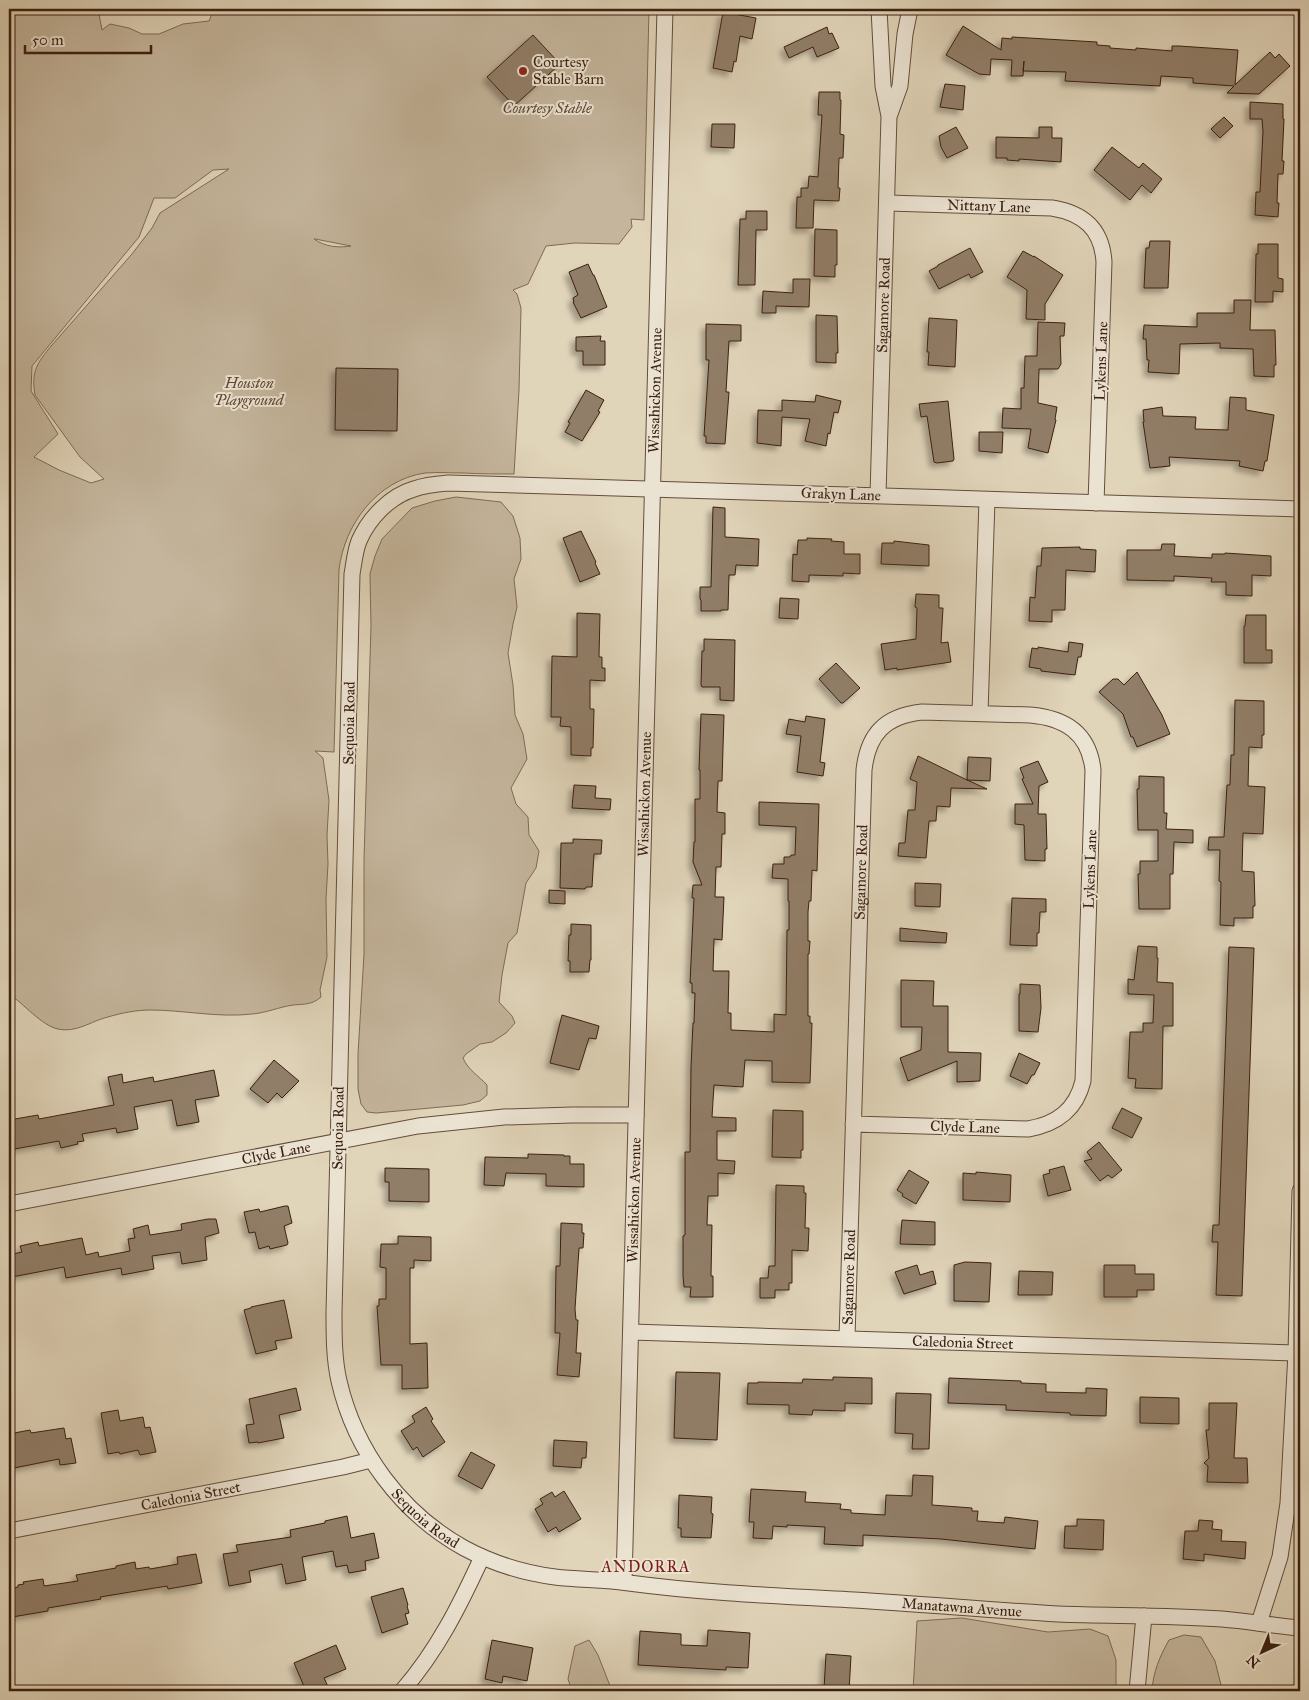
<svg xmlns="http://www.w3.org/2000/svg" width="1309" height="1700" font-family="'IM FELL Great Primer',serif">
<defs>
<filter id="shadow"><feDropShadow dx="-4.5" dy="4.5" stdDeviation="2.5" flood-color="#0004"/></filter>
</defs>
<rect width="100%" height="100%" fill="#e0d4b9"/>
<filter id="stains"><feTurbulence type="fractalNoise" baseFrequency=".004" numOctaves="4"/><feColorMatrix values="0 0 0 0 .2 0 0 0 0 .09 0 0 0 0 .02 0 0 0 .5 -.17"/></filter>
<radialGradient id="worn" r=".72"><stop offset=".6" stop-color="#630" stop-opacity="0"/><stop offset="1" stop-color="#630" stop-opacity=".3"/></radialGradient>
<path fill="#c4b59c" stroke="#806a56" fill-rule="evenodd" d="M9,9h89l4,21 8,-6 19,4 13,6h17l24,-10 26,-3 5,-12h435l-5,211 -13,-1 1,8 -13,17 -44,-1 -29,3 -18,38 -15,6 4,4 4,14 -2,82 -5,84c-17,0 -34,0 -51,-1 -12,0 -26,-1 -38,0 -48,7 -81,52 -86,97l-5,182 -19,-1 8,7 6,42 -2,35 1,29 -2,35 1,58 -7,33 1,7c-9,8 -17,7 -28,8 -14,2 -27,8 -41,9 -34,4 -68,-4 -102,-4 -13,0 -29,3 -42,7 -17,4 -31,16 -50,12 -16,-3 -35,-26 -49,-35zM229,169l-69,44 -8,15 -20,26 -80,91c-15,18 -21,26 -17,50l45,62 24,22 -13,4 -32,-13 -25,-13 24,-23 -27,-43 1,-25 107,-129 15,-39h21l38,-28zM314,239h1l36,7c-12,2 -26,1 -37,-7z
M456,497l45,5 12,14 7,22 1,21 -7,20 3,28 -4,17 -5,29 5,32 2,30 8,19 4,25 -16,29 5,16 12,13 1,18 10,16 -3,17 -10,15 -9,50 -9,10 -6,32 -3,27 13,14 3,7 -9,10 -14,9 -12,2 -14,10 -3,4c5,12 16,18 24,27v10l-7,6 -17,4 -87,8 -9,-1 -6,-8 -3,-15v-35l6,-100v-95l7,-233 -1,-52 5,-18 7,-17 30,-31 23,-7z
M962,1618l86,14 42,-3 18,7 8,24v31h-203l4,-70z
M1184,1635l17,2 14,24 7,28 3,2h-73c1,-19 8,-35 17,-51z
M589,1640l9,15 14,36h-40l-4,-12 7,-33z
M768,1686l11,5h-57l2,-1z"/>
<path fill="#917e68" stroke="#3c2010" filter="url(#shadow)" d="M723,12l33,6 -4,21 -12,-3 -4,26 -2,-1 -2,11 -19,-4z
M963,26l38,24 1,-12 10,1v-2l85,5v3l13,1v2l26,2v-2l36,3v-5h7l59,4 -3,35 35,-33 5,6 4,-4 11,12 -31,28 -32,-1 7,-7 -41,-3v-5l-32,-2 -1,10 -95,-5 1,-9 -43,-1 1,-10 -1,15h-12l1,-16 -21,-1 -1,16 -11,-1 -33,-19z
M827,27l2,7 3,-1 7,15 -22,9 -4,-10 -24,11 -5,-11z
M533,35l27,29 -46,42 -27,-29z
M945,84l20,2 -2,24 -23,-3z
M819,92h21v8h1l-1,34 4,1 -1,23h-4l-1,30h2l-1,13 -25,-1 -1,28h-17l1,-31h4v-9h7l1,-12 9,1 4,-62h-4z
M1250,102l33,2v15h1l-2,42h2l-1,13h-5l-1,29h2l-1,14 -23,-2 1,-23h4l3,-61 -1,-12h-12z
M1224,117l9,9 -13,12 -9,-9z
M712,124h23l-1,24 -23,-1z
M956,127l12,21 -21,10 -6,-11 -2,-11z
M1039,127h13v11h10l-1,24 -42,-3v2l-12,-1v-2h-11v-21l43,1z
M1112,147l27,21 4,-5 19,16 -11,14 -9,-8 -12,15 -36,-30z
M746,211h21v19h-11l-1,55h-17l2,-66h6z
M815,229l22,1v35h-2v12l-21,-1z
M1150,241h20l-2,47h-24l2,-40h3z
M1258,244h20v34l5,1v13l-10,-1v11h-18l1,-48h2z
M970,248l13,24 -12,6 -2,-4 -30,15 -10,-18 9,-5v-1z
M1023,251l11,6v-1l29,19 -18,29v16l-19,-1 1,-29 -20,-13z
M588,264l5,11h1l13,32 -26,11 -8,-16h1l-1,-4 5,-3 -9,-23z
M793,279h17l-1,28 -33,-1v7h-14l1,-22 30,2z
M1234,300h17l-1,30h25l1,35h-2v12l-20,-1 -1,-27 -33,-1v-5l-40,1 -1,30 -31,-2 1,-12h-2l-1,-21h-3l1,-14 53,2v-14h37z
M816,315l21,1 1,37h-2v10l-20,-1z
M929,318l28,2 -2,47 -27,-2 1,-13h-2z
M1038,322l27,1 -1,13h-4l1,28 -3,5h-19l-1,34 19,4 -2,12 1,1 -8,33 -20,-5 3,-19 -29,-1 1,-20 18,1v-21h3l1,-32h12z
M706,324l35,1v16h-12l-3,51h3l-4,52 -19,-1v-7h-2l5,-76h-3z
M601,336l-1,5h5v24h-22v-14h-7v-14z
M336,368l62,1 -1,62 -62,-1z
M586,390l18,10 -6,11 2,1 -18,29 -17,-9 5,-9 -2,-1z
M816,395l25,6 -3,12 -4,-1 -4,22 -2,-1 -2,13 -21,-5 5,-22 -28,-2 -1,29 -24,-3 1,-33 24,1v-11l33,2z
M1230,397l16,1v12l28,5 -7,46h-2l-2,10 -24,-5 1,-5 -71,-4 1,9 -20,2 -7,-46h1l-1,-12 19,-3 1,9 33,1 -1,12 33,1z
M948,401l6,58 -1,2 -16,2 -3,-1 -7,-46 -6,1 -2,-13z
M979,432h24l-1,21 -23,-2z
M713,507l12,1v29l34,2 -1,27 -22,-1 -1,10h-6l-1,35h-7v1h-20v-11l-1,-1v-12h11z
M581,531l15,31 -1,1 5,11 -20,8 -17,-44z
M807,538l25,1 -1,2 13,1v12h16v20l-17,-1v3l-34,-1v7l-17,-1 1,-27 4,1 1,-15h9z
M894,541l35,4v21l-48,-2 1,-21h12z
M1162,544h13l-1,12 38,2v-4h13v-1l46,3v20l-19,-1v21l-26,-1v-13h-15l1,-4 -38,-2v5l-47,-1v-30h34z
M1080,547v2l16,1 -1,22 -29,-2 -1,40h-13v12l-23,-1 1,-24 5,1 2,-32h4l1,-18z
M916,594l23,1v13h4l-2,35 7,-1 3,20 -54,8v-2l-12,2 -4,-26 35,-5 1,-31 -2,-1z
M780,598l19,1 -1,20 -19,-1z
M577,613l23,1 -1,43h3v11h3v13l-15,-1v29h4l-1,39h-2v8l-20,-1v-28l-11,-1 1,-9h-10l1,-61 25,1z
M1246,615h20v35h6v13h-28v-37h1z
M704,639l31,1 -1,61 -14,-1v-13h-18l-1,-2 1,-34h2z
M1069,642l14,2 -2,13h-3l-3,18 -34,-4v-2l-12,-2 3,-19 6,1v-2l30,5z
M836,663l24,25 -17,15h-2l-22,-24z
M1137,672l25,43 8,19 -33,13 -4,-10h-2l-8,-23 -24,-22 14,-13h5l6,6z
M1235,700l29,1v34h-2v13l-13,-1 -1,39 17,1 -2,47 -20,-1 -1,38 12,1 1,34h-2v12h-19v8l-14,-1 1,-43 -2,-1 1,-31h-12l1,-13h15l3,-52h3l1,-30h3z
M701,714l23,1 -2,66h-4l-1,31 8,1v21h-3l-1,33h-5l-1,30h9l-2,43 -8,-1 -1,32h16l-1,42h3v17l43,2v-18l12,1 1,-85h2v-29h-1v-22l-16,-1 1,-14h11v-7h6l1,-2h4l1,-28 -37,-2v-23l60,2 -2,67 -5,-1 -1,31h-2l-1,11v29h2l-1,13h-1v62h2v7h2l-2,60 -38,-1v-21l-27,-1 -2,27 -29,-2 -2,32 24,1v13h-19v29l18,1 -1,13 -16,-1v23h-10l-1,29h5l-1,51h2v21h-23l1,-10h-7l-1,-11v-40l2,-1v-83h5l1,-85 2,-44h1l1,-30h-3v-10h-2l4,-85h-2l1,-13h9l-9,-23 1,-20h1v-43h5v-29h-1z
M806,716l19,3 -5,43 5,1 -2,13 -26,-4 4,-36 -15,-2 3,-15 16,3z
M918,756l49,24 1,-23 23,1 -1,23 -23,-1 20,9 -36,-1 -1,19 -13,-1 -1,15h-7l-3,37 -28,-2 1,-13h6l3,-33h7l2,-28 -7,-3z
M1038,761l10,21 -9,4 -1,28h8l1,35h-2v12l-20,-1 -1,-35 -9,-1v-20h18l-11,-25 2,-1 -4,-10z
M1139,776l25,1v36h3l-1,16 27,1v13l-19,-1 -1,32h-3v35h-31l-1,-35h2v-13h18v-31h-20l-1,-41h2z
M574,785l22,1 -1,12 16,1 -1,11 -38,-2z
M573,839l29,1 -1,14h-7l-2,33h-6l-1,2 -25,-1 1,-45h12z
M915,883l26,1 -1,23 -25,-1z
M549,890l16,1v13l-16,-1z
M1012,898l34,1v13h-6l-1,21h-2v13l-27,-1z
M571,924l20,1v35h-1l-1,12h-19v-11h-2l1,-26h2z
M900,928l47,5 -1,10 -46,-2z
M1138,946l19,1v11h1l-1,24 16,1v43h-10l-1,63 -27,-1 1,-9 -8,-1 2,-46h13v-9h10l1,-28 -26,-1v-15l6,1z
M1229,947l25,1 -12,348 -26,-1 2,-53h-6l1,-17h6z
M901,980l33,1 -1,25h15v46l33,1 -1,28 -23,1v-21l-49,20 -8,-23 21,-8 1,-23h-21z
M1020,984l20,1 1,23 -3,24 -19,-1v-37h1z
M562,1015l37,11 -3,13 -7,-1 -10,32 -29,-7z
M1019,1053l21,10 -6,12h-2l-5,9 -17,-8z
M274,1060l25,21 -17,17 -5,-5 -9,10 -18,-14z
M214,1070l5,26 -24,4 4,22 -22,4 -5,-26 -38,7 4,22 -21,4 -1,-5 -34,6 2,7 -7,1 1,2 -17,4 -2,-7 -50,9v-30l29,-5 1,4 75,-14 -6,-28 14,-3 1,9 30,-6 1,5z
M1122,1108l20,10 -10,20 -20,-10z
M773,1110l30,1v39h-2v8l-29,-1z
M1099,1142l23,28 -10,8 -4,-3 -8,6 -16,-20 8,-2 -5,-7z
M528,1154l36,1v1h6v8h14v23l-38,-1v-12l-40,-1 -2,13 -20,-1 1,-28 43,1z
M1064,1166l7,24 -23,6 -5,-21 7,-2 -1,-3z
M385,1168l44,1v33l-40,-1v-19h-4z
M909,1170l20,12 -13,22 -14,-8 1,-2 -6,-4z
M976,1172l35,3 -1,27 -47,-2v-27l13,1z
M776,1185l28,1v7h2l-1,35h4l-1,23 -16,-1v33h-3v7h-14v8h-15v-20h8l1,-12h6z
M285,1206h3l4,17 -8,3 4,17 -1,2 -17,4 -1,-3 -10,3 -4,-17 -6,1 -5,-21 15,-3 1,3z
M208,1219h8l3,14 -14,4 2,23 -25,4 -2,-12 -28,4 2,13 -32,6 -1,-7 -55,10 -2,-11 -52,10 -3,-22 13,-3 -2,-6 18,-4 1,4 43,-8 4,17 12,-3 1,5 31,-6 -2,-12 7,-1 -2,-9 15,-4 2,10 32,-5 -1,-6z
M902,1220l33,2v23l-35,-1z
M561,1223l21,1v9h2l-1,15h-4l-4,61 1,11h2l-2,33h5l-2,24 -22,-2 3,-42h-5l1,-67h4z
M398,1236l33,1v24l-17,-1v8h-4v76l17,-1 1,45 -26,1v-24h-21l-4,-59h2v-7h7v-31l-6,-1 1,-23h17z
M965,1262l26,1 -2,39 -35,-1v-36z
M917,1265l3,10 13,-4 3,13 -32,10 -9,-22z
M1104,1265h31v9h19v16h-17v7h-33z
M1019,1271l34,1 -1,23h-34z
M284,1300l8,38 -17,3 2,8 -21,5 -12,-44 7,-2v-1z
M676,1372l44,1 -3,67 -43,-2z
M833,1377l39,1v26l-27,-1v8l-32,-1 -1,5 -23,-1v-9l-42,-1 1,-21h10v-1l44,1 1,-4 30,1z
M949,1378l72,3v2l25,1v8l40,1v-5l21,1 -1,27 -36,-1v-2l-64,-3v-5l-58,-2z
M296,1388l5,22 -22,5 5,23 -26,5v-1l-9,1 -3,-18 8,-1 -5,-25z
M896,1393l35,1 -2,55h-17l1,-15 -18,-1z
M1140,1397l39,1v26l-39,-1z
M1209,1403h28l-3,55h13l1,25 -41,-1 1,-16 -4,-3 5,-5 -3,-28h3z
M426,1407l7,12 -2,2 14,21 -22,15 -6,-10 -4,3 -12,-19 14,-9 -3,-6z
M118,1410l2,11 23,-4 2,11 5,-1 6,25 -16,3 -2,-5 -18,4 -1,-2 -11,2 -7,-41z
M64,1428l2,11 5,-1 5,25 -16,2 -1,-6 -50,10v-35l21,-4 1,3z
M554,1440l33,2 -1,16h-4l-1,10 -28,-2z
M471,1452l24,13 -13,24 -24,-13z
M913,1475l20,1 -1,29 40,3v3h6l-1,10 27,2 1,-6 33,4 -3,28 -94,-10 -78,-4v11l-39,-2 1,-17 -38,-2v2l-14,-1 -1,13 -19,-1 1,-16h-5l2,-33 55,3 -1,10 36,2 -1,5 11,1v3l34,2 1,-20 26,1z
M564,1491l17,28 -22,13 -3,-5 -8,5 -13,-23 8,-5 -3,-5 12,-7 3,5z
M679,1495l33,2 -1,16 2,1 -2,24 -30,-1v-9h-3z
M347,1516l4,22 23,-5 5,25 -14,3 1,9 -17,3 -2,-8 -11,2 -3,-16 -31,6 4,23 -20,4 -4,-20 -33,7 2,11 -22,4 -6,-32 15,-2 -2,-7 55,-8 -1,-7 35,-7v-2z
M1077,1519l27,1 -1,30 -39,-2 1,-22h12z
M1199,1520l14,1 -1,8 10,1 -1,11 25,1 -1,17 -41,-5v7l-21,-2 2,-28h13z
M196,1554l6,29 -34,6 -1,-3 -67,11 1,2 -53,9v3l-36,6 -3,-28 9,-2v-2l6,-1 -1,-2 20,-3 1,7 34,-5 -2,-6 40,-7v-2l19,-4 1,7 13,-2 1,2 28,-5 -1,-7z
M403,1588l5,17 -1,1 2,7 -4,1 3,10 -26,9 -11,-36z
M708,1630l42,3 -2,35 -22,-1v3l-88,-5 2,-34 41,3v11l26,1z
M492,1640l41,8 -6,33 -24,-5 -1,7 -17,-4z
M336,1645l10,24 -22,9 6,13h-24l-12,-28z
M826,1654l25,2 -2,35h-16v-2h-9z"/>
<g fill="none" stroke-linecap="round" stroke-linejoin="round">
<defs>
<g id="minor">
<path d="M890,114l10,-28 5,-52 5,-25"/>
<path id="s1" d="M888,203l164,5c31,5 50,21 52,54l-8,241"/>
<path id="s2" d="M878,495l11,-379 -6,-30 -4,-77"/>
<path id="s3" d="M1300,509c-284,-8 -568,-19 -852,-26 -12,1 -23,2 -34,6 -24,7 -45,29 -55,52 -4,10 -5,22 -7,33l-18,739c0,23 0,46 5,68 16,70 62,132 125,167 28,15 60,25 91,29 25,3 49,2 74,6 75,10 150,13 225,17 68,4 136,10 204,14 54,2 109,1 164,5 26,2 52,7 78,9"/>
<path d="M980,713l7,-213"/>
<path id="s4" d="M9,1204l409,-78 86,-9 68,-2h64"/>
<path id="s5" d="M631,1332l665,21"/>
<path id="s6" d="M847,1338l17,-568c4,-36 21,-54 58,-58l108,3c35,3 59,18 63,55l-10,311c-7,29 -26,43 -55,48l-175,-5"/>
<path id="s7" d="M9,1531l334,-64 28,-7"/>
<path id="s8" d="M624,1582l41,-1573"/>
<path d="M1259,1623l21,-66 8,-54 8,-150 4,-162"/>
<path d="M402,1691c35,-40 58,-86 80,-134"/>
<path d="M1137,1691l7,-75"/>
</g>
</defs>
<use href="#minor" stroke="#654d3a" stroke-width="17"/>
<use href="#minor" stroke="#ebe3d2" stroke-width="15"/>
</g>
<circle fill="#8f2418" stroke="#ebe3d2" stroke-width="2" cx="523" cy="71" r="5"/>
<g text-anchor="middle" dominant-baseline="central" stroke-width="4" stroke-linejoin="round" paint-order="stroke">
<g font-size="15" fill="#3c2010" stroke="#ebe3d2" text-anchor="start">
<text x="533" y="62">Courtesy<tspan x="533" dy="17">Stable Barn</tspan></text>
</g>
<g font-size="15" font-style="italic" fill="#5e4533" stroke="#ebe3d2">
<text x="547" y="108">Courtesy Stable</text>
<text x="249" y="383">Houston<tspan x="249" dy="17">Playground</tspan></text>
</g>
<g font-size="15" fill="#3c2010" stroke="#ebe3d2">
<text stroke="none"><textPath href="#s1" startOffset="101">Nittany Lane</textPath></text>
<text stroke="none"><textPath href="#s2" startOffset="190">Sagamore Road</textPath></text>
<text transform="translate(1101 361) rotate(-88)">Lykens Lane</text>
<text stroke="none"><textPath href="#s8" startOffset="1192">Wissahickon Avenue</textPath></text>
<text transform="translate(841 494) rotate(2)">Grakyn Lane</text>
<text transform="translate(349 723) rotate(-89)">Sequoia Road</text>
<text stroke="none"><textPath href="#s8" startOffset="788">Wissahickon Avenue</textPath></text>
<text transform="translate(1090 869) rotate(-88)">Lykens Lane</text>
<text stroke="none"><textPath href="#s6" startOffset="466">Sagamore Road</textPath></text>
<text transform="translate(965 1127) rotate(2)">Clyde Lane</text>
<text transform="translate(338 1128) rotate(-89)">Sequoia Road</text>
<text stroke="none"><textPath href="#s4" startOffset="272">Clyde Lane</textPath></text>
<text stroke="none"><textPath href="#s8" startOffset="382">Wissahickon Avenue</textPath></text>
<text stroke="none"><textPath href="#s6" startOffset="61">Sagamore Road</textPath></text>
<text stroke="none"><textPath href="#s5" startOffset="332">Caledonia Street</textPath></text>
<text stroke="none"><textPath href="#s7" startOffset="185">Caledonia Street</textPath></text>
<text stroke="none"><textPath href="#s3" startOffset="1972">Sequoia Road</textPath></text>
<text stroke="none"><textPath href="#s3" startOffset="2525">Manatawna Avenue</textPath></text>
</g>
<g font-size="16" letter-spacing="1" fill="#7a1f14" stroke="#ebe3d2">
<text x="646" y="1566">ANDORRA</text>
</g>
</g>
<rect width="1309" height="1700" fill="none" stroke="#e0d4b9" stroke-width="30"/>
<rect x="10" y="10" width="1289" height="1680" fill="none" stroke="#3c2010" stroke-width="2.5"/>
<rect x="15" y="15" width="1279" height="1670" fill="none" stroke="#3c2010"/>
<g transform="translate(1262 1652) rotate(224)" stroke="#ebe3d2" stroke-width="4" paint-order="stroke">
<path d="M0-4L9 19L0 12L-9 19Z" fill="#3c2010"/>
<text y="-8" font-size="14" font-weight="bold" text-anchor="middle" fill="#3c2010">N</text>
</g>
<path d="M25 45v8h126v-8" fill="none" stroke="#3c2010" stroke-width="2.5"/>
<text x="32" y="45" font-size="15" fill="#3c2010" stroke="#ebe3d2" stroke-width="4" paint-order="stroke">50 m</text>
<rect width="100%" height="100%" filter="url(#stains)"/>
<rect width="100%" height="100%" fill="url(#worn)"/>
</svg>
